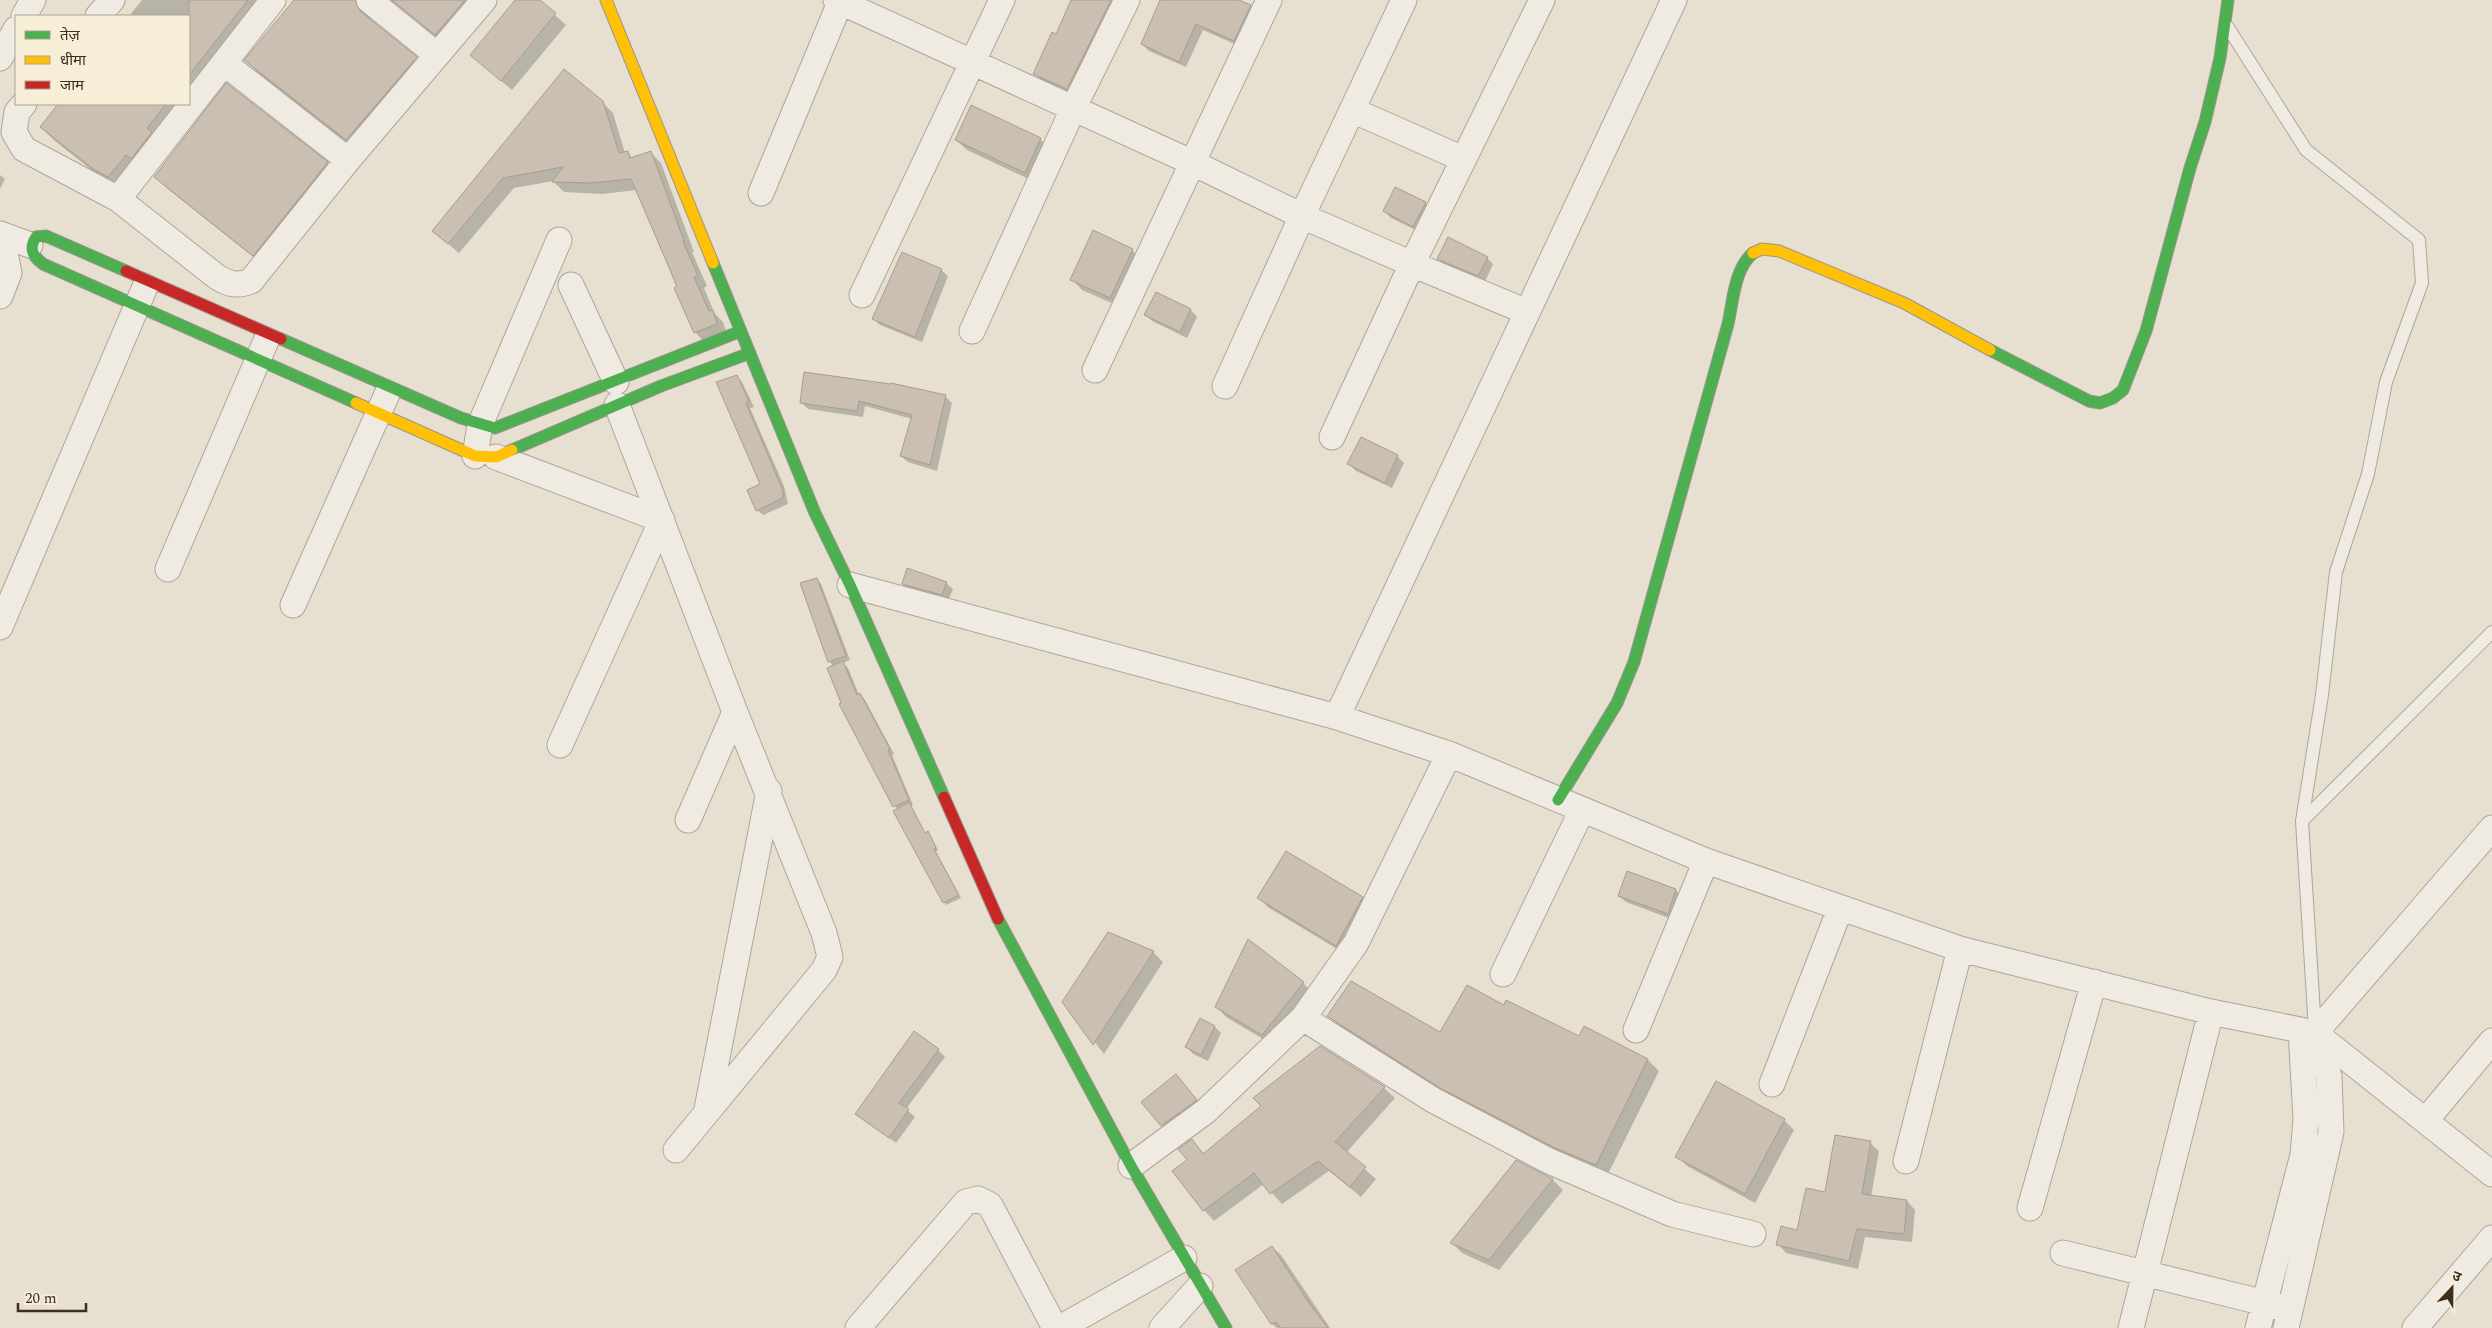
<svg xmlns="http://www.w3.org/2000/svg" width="2492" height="1328" font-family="Spectral,'Noto Sans Devanagari',serif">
<rect width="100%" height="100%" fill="#e7e0d1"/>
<path fill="#0003" d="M142,0h131l-151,190 -14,-7 -53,-42 -14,-14 19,-23h129v-88h-60z
M296,0h82l-10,13 3,9 58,50 -69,81 -101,-79 -13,-14z
M381,0h109l-40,48 -57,-46z
M516,0h22l28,25 -54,65 -30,-25z
M1072,0h51l-49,96 -32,-15 -7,-7 21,-39z
M1162,0h74l14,6 7,7 -16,34 -38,-17 -17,37 -37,-16 -7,-7z
M602,102l11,11 12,40 8,5 17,-6 11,11 33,89h-2l15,34 -3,2 11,26 8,8 4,12 -22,9 -10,-11 -58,-142 -35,4 -38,-2 -11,-11 -39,7 -55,65 -26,-22z
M1040,139l11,10 -16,33 -68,-32 -11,-10z
M327,163l13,14 -73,91 -98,-78 -14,-13z
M0,175l5,4 -5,10z
M1425,203l6,6 -11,23 -29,-14 -7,-7z
M1132,250l11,10 -22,47 -39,-17 -10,-11z
M1487,258l6,6 -8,18 -40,-17 -6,-6z
M941,270l7,6 -26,66 -42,-17 -7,-7z
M1156,293l35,17 6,7 -10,21 -35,-17 -6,-6z
M736,376l6,6 12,25 -4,1 34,78 4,18 -25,11 -6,-5 5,-25z
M945,396l7,7 -15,68 -29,-9 -7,-6 11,-37 -47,-13 -2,11 -55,-8 -7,-7z
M1397,456l7,7 -12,25 -36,-17 -7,-7z
M817,579l4,5 29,76 -7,3 5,5 11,27 6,5 29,54 -2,1 21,50 -2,1 16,33 3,-3 8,14 -2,2 25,46 -15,7 -103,-202 -9,-36 -5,-6z
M946,583l7,6 -5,12 -38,-11 -7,-6z
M1628,873l48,17 6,7 -8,23 -48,-18 -7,-6z
M1259,898h103l10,10 -25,47 -78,-47z
M1153,952l10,10 -59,92 -41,-52z
M1303,983l10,10 -40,52 -47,-28 -10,-11z
M1504,1007l75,31 5,-10 64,32 11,11 -52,105 -39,-17 -115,-61 -113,-71 -11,-11 111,17z
M1200,1020l15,7 6,6 -13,28 -15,-7 -6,-7z
M938,1050l7,7 -39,52 9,8 -19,26 -40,-29z
M1176,1076l27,31 -35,25 -25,-30z
M1384,1088l11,10 -49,55 30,26 -15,18 -32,-26 -47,33 -18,-20 -50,37 -10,-11 -15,-50 3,-19 13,14z
M1784,1120l10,10 -39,73 -68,-37 -10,-10z
M1870,1143l9,8 -8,46 36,4 8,9 -3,32 -47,-5 -7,32 -72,-16 -8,-9 19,-12z
M1516,1161l37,19 10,10 -64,80 -37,-17 -10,-10z
M1272,1247l9,8 49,73h-53l-5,-4 -35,-53z"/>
<path fill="#cbbfb2" stroke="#a89c90" d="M189,0h59l-59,75z
M294,0h61l5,11 57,46 -71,83 -102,-80z
M392,0h73l-30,35z
M515,0h25l16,13 -55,68 -31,-26z
M1071,0h40l-44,89 -34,-15 19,-42 4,2z
M1160,0h79l12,5 -17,36 -38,-17 -17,38 -38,-18z
M564,69l39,32 16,52 9,-2 2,7 21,-7 33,90 -1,1 15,34 -4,1 15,34 4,-1 4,14 -23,9 -20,-45 3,-2 -46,-107 -40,4 -39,-1 11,-15 -60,11 -55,66 -16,-13z
M226,83l102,79 -75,94 -99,-79z
M58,104h108l-19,24 5,4 -21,27 -5,-4 -18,22 -15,-8 -53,-42z
M971,105l70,33 -16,35 -70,-33z
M1395,187l31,15 -13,25 -30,-16z
M1093,230l40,19 -23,49 -40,-18z
M1448,237l40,20 -10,19 -41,-17z
M902,252l40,17 -27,68 -43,-18z
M1156,292l35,17 -11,23 -36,-17z
M804,372l86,12 1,-1 55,12 -16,70 -30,-9 12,-41 -53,-14 -2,10 -57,-8z
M737,375l12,26 -3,2 37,88v7l-27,13 -9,-21 13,-6 -44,-102z
M1361,437l37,18 -13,28 -38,-19z
M907,568l40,14 -5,13 -40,-11z
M817,578l29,78 -18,6 -28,-79z
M843,661l14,34 3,-2 30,56 -2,1 21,50 -16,7 -54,-103 2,-1 -14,-35z
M909,802l16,31 3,-2 8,16 -2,2 25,46 -16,8 -50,-92z
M1286,851l77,46 -27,49 -79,-48z
M1627,871l49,18 -8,25 -50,-18z
M1108,932l46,19 -61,94 -31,-43z
M1248,939l56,43 -42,53 -47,-28z
M1351,981l89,51 27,-47 37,20 2,-5 73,36 5,-10 64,33 -52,106 -41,-17 -115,-60 -113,-72z
M1200,1018l15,8 -14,29 -16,-8z
M914,1031l25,18 -40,54 10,6 -20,29 -34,-24z
M1320,1046l65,41 -50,55 31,25 -16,20 -32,-26 -48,33 -16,-21 -51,38 -31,-40 15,-11 -9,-11 14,-10 11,15 58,-48 -8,-8z
M1176,1074l21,26 -36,26 -20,-24z
M1716,1081l69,38 -40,75 -70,-37z
M1835,1135l36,6 -9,53 45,6 -3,34 -47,-5 -8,32 -73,-16 5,-19 16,4 9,-42 19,4z
M1516,1160l37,19 -64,81 -39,-17z
M1272,1246l37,57 19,25h-47l-5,-6 -5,2 -36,-54z"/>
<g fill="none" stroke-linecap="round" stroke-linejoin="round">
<defs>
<path id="lane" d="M2227,26l79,124 113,90 3,43 -36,99 -18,92 -32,98 -14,123 -20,126
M2315,1030l-13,-209 190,-189"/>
<path id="street" d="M369,0l68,55
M836,0l355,162 111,54 110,48 130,-264
M24,16l9,-16
M98,16l14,-16
M0,58l16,-29
M224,63l124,97
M24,104l-7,8 -3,20 10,17 94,50 99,78c13,8 21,9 34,4l97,-121 136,-160
M1352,110l111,49
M761,193l80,-193
M118,199l155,-199
M0,234l30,11
M0,254l6,4 3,15 -9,23
M571,285l45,97
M862,295l140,-295
M972,331l101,-222 54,-109
M1095,370l174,-370
M1225,386l77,-170 102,-216
M617,405l118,307 89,221 6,24 -6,13 -148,180
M1332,437l80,-173 115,48
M475,456l5,-31 79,-185
M496,457l166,63 -102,225
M168,569l98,-228
M850,585l487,132 112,37 257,107 254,88
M293,605l94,-211
M0,627l145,-340
M1337,717l337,-717
M1449,754l-93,189 -53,75 130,82 116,61 123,53 81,20
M688,820l47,-108
M1503,974l79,-164
M1636,1030l70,-169
M1772,1084l68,-175
M707,1109l62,-318
M2426,1120l66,-79
M1906,1161l54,-212 251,63 104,21 177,141
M1131,1166l75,-55 97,-93
M2030,1208l64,-226
M2063,1253l218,54
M858,1328l108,-126 12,-3 12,6 65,123
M1060,1328l124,-70
M1162,1328l38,-42
M2131,1328l80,-316
M2258,1328l45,-173 3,-36 -5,-89
M2286,1328l45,-196 -2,-56 -14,-43 177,-205
M2415,1328l77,-90"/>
<path id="fast" d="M713,263l102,250 35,72 94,212
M126,271l-80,-35 -10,1c-8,12 -3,19 7,27l313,139
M281,339l180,79 34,10 246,-97
M1990,350l99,51 11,2 13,-5 10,-8 23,-59 44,-163 15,-46 15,-64 8,-58
M512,450l149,-64 89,-33
M1558,800l59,-97 17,-41 94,-338c5,-22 6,-55 25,-71
M998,919l133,247 95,162"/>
<path id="slow" d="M606,0l107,263
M1753,253l9,-4 17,2 125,52 86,47
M356,403l119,53 21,1 16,-7"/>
<path id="jam" d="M126,271l155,68
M944,797l54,122"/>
</defs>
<use href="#lane" stroke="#ada599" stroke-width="14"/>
<use href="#street" stroke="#ada599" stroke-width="27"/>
<use href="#fast" stroke="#9c958a" stroke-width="13"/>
<use href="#slow" stroke="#9c958a" stroke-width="13"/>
<use href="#jam" stroke="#9c958a" stroke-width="13"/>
<use href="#lane" stroke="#efebe3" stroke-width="12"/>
<use href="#street" stroke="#efebe3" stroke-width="25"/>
<use href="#fast" stroke="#4caf50" stroke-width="11"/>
<use href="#slow" stroke="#ffc107" stroke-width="11"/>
<use href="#jam" stroke="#c62828" stroke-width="11"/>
</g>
<rect x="15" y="15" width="175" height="90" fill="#f7eed8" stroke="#ada18e"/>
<rect x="25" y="31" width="25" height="8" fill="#4caf50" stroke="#ada18e"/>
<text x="60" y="40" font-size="15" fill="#3d2e20">तेज़</text>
<rect x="25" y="56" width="25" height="8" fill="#ffc107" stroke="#ada18e"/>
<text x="60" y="65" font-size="15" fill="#3d2e20">धीमा</text>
<rect x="25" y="81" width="25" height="8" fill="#c62828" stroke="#ada18e"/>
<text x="60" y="90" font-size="15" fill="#3d2e20">जाम</text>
<g transform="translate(2452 1288) rotate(22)" stroke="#f7eed8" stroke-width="4" paint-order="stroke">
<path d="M0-4L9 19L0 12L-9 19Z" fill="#3d2e20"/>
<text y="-8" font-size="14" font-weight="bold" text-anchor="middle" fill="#3d2e20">उ</text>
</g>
<path d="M18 1303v8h68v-8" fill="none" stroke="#3d2e20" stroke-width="2.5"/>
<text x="25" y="1303" font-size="15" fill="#3d2e20" stroke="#f7eed8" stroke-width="4" paint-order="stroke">20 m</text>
</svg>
